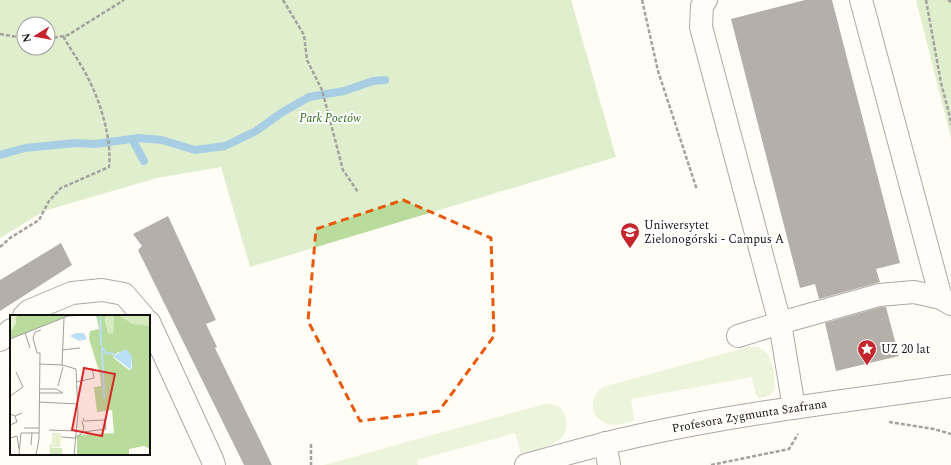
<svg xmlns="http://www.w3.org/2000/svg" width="951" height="465" font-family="Spectral,serif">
<rect width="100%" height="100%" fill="#fffdf5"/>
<path fill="#d5ebbd" d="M748,347c3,0 7,-1 9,0 17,5 18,28 18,42 -4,6 -8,8 -16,9l-3,-3 -4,-18 -121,22 3,21c-3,2 -7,3 -11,4 -26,6 -42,-20 -20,-37z
M544,404c5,0 10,0 15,3 8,6 10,20 4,29 -5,8 -32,18 -42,17l-6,-20 -98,27 1,5h-94z"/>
<path fill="#b9dc9c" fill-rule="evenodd" d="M0,0h571l45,157 -366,110 -29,-100 -64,11 -113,33 -44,27zM24,24h24v24h-24z
M916,0h35v138z"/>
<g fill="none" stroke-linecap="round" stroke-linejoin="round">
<path stroke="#3f96cf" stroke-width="8" d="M132,139l12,22
M0,155l25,-7 51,-5 19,1 43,-6 24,2 33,10 30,-4 31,-15 25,-18 28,-16 35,-6 29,-10 12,-1"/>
</g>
<path fill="#5a524d" d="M805,0h27l68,263 -24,6 4,13 -61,17 -4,-15 -15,4 -69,-269z
M168,216l48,104 -10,4 11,23 -2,1 57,117h-28l-106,-215 4,-4 -9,-12z
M61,243l11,22 -72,46v-31z
M881,307h5l13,49 -63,15 -11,-48z"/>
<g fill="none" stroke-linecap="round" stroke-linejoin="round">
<defs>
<g id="minor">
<path d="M706,0l-4,6 -1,21 79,296 -42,13"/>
<path d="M861,0l80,298"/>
<path d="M24,316l5,-5 43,-18 30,-3 22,4 19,22"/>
<path d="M149,322l63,137 2,6"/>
<path d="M0,340l11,-10"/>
<path d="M794,408l-14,-85 99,-28 35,-3 27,6 10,6"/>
<path d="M605,443l4,22"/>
<path id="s1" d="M526,465c37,-10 74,-21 111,-29 103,-23 209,-35 314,-50"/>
</g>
</defs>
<use href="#minor" stroke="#444" stroke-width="24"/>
<path stroke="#333" stroke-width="2.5" stroke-dasharray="4 2" stroke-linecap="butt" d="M283,0l21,35 3,25 15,30 21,80 15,22
M642,0l16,71 39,119
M926,0l15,83 9,34 1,8
M948,0l3,2
M0,34l24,4
M48,39l20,-4 56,-35
M0,247l10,-9 29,-18 10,-19 12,-13 48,-21c3,-27 -8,-64 -21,-89 -7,-14 -17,-28 -25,-42
M889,422l45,7 17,5
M311,444v21
M711,465l78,-16 9,-15"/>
<use href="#minor" stroke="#fff" stroke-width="22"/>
</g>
<path d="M0 0H951V465H0ZM403,200l88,38 3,98 -55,75 -79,10 -52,-100 8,-92z" fill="#fffdf5" fill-opacity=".55" fill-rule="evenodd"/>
<path fill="none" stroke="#e8590c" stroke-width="3" stroke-dasharray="8 5" stroke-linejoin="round" d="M403,200l88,38 3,98 -55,75 -79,10 -52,-100 8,-92z"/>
<defs>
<symbol id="university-pin" viewBox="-11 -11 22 30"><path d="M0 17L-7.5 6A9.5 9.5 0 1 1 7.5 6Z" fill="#c4262e" stroke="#fff"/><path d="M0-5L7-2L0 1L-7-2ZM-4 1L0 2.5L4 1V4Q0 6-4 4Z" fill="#fff"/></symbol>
<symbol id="sight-pin" viewBox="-11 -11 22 30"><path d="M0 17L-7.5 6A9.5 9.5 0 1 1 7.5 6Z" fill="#c4262e" stroke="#fff"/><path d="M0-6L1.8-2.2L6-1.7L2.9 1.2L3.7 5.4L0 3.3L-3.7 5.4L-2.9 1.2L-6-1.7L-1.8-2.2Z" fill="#fff"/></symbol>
</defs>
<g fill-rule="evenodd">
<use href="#university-pin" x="619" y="221" width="22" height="30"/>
<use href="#sight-pin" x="856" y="338" width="22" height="30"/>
</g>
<g text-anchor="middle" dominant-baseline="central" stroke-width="4" stroke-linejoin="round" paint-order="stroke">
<g font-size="12" font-style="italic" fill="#2f6b1f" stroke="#fff">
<text x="330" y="118">Park Poetów</text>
</g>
<g font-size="12" fill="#111" stroke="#fff" text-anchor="start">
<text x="644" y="225">Uniwersytet<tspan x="644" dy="14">Zielonogórski - Campus A</tspan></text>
<text x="881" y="349">UZ 20 lat</text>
</g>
<g font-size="12" fill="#111" stroke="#fff">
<text stroke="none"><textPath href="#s1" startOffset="229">Profesora Zygmunta Szafrana</textPath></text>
</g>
</g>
<g transform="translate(10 315)">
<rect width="140" height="140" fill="#fffdf5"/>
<path d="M95,0l9,2 -1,17 -5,-1zM108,0h32v11l-17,-2zM40,127l2,6h10v7h-12z" fill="#d5ebbd"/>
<path d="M11,0h64l-17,1 -58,23v-7l6,-9 -1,-6zM86,0h11l-2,4 3,14 5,1 1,-17 -6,-2h10l15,9 17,2v123l-6,-3 -15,3v5l-4,1h-48v-20l37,-2 -2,-23 -15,2 -3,-25 7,-1 -1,-12 -11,-35 1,-8 9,-2zM108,37l14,6v11l-3,1 -14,-11 -2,-3z" fill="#b9dc9c" fill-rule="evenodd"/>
<path d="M0,0h5l1,8 -6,9zM42,118h9l-1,14h-8z" fill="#e6f2cf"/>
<path d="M66,18h8l3,6 -8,2 -9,-5zM116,34l6,7 -1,14 -18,-14z" fill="#b9e0f7"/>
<path fill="none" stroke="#b9e0f7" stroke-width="2" d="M90,0l1,30M92,32l2,51M92,32l4,6 8,1"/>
<path fill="none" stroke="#a09f9a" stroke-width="1" d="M54,3l-2,47 14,4 2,44 -4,42M15,18l5,15M0,24l58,-23 18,-1M52,35l18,-2M29,49l23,1M66,67l18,-4 -2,-10M48,71l5,-19M29,74h17l7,4M29,78h23M0,81l13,-9 -7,-15M29,87l39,2M0,99l5,2 7,-3M0,110l7,-3 -2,-6M14,113h15M39,115l28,1M73,117l23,-3 -1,-9 -21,1 -1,-3M51,122l14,1 6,-4 3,-6 -2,-7M0,123l7,-2 2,13M21,130l1,-12M9,140l2,-22h18M26,140l3,-16 1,-86h-3l-4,-15 2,-6 6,-2"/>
<path fill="#d62828" fill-opacity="0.15" stroke="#d62828" stroke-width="2" d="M74,53l31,6 -13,62 -30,-6z"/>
<rect width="140" height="140" fill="none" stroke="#111" stroke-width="2"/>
</g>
<g transform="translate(36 36) rotate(259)"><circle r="19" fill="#ffffff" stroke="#a0a0a0"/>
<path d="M0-3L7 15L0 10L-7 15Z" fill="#c4262e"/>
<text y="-6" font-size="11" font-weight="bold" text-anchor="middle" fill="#111111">N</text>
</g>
</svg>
